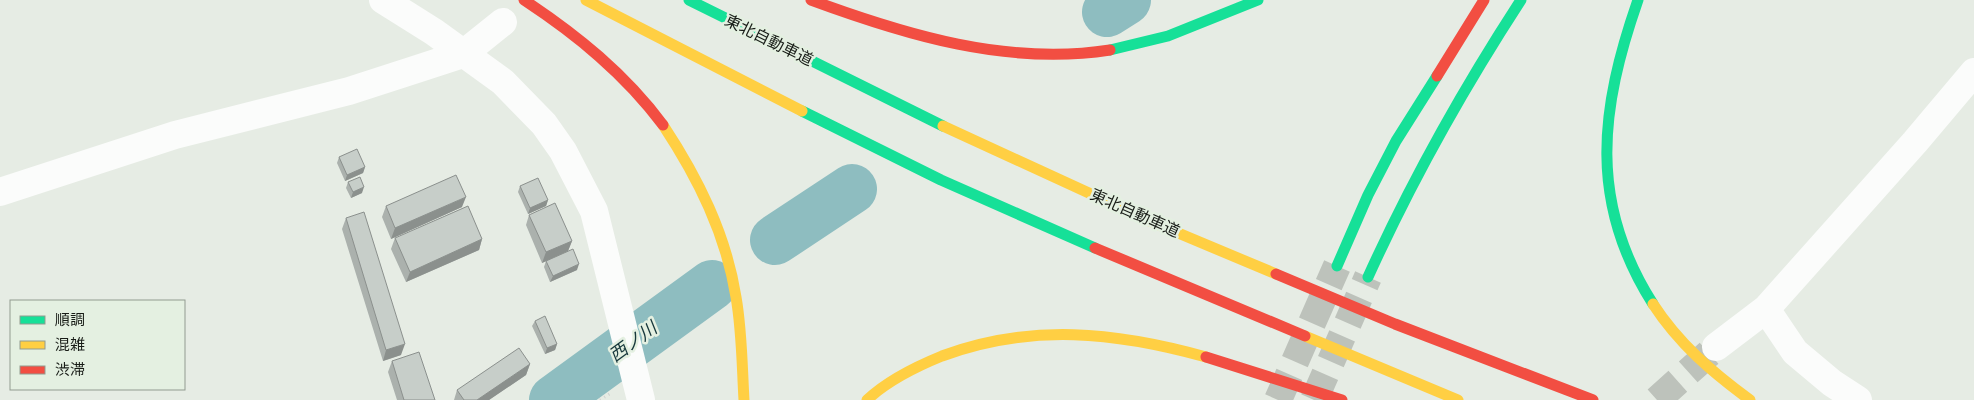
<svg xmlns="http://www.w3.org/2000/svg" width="1974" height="400" font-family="Arial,'Noto Sans JP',sans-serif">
<rect width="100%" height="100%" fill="#e6ece4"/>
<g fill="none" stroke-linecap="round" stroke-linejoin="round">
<path stroke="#8ebdc0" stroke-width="50" d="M1107,12l19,-12
M775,240l77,-51
M554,400l158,-115"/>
<path stroke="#bdc2bb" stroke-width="28" stroke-dasharray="28 14" stroke-linecap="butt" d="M1657,400l59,-53"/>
<path stroke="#bdc2bb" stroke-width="28" stroke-dasharray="28 14" stroke-linecap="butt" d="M1278,400l59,-134
M1314,400l54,-123"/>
<path stroke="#d0d2cf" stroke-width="3" stroke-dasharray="1 4" stroke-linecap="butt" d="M600,400l11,-7"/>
<path stroke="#fbfcfb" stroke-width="28" d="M383,0l51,32 69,50 41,42 19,27 31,60 47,189
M0,192l175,-57 174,-44 68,-22 46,-15 40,-32
M1766,309l29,43 37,31 26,17
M1716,347l50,-38 149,-167 59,-70"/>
<path stroke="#16e098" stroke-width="11" d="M689,0l254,126
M1638,0c-38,109 -50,202 15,304
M1110,50l58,-14 90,-36
M802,111l139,69 154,68
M1337,266l31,-71 28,-54 41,-65
M1368,277c44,-97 95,-188 153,-277"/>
<path stroke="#ffcf43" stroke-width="11" d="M586,0l216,111
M663,125c35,53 63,109 73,172 6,34 6,69 8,103
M943,126l209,96 124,52
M1653,304c26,40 59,68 97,96
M1305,336l153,64
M867,400c21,-20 48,-33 75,-44 89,-33 174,-24 264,1"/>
<path stroke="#f24e42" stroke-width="11" d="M524,0c53,35 101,74 139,125
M811,0c95,35 197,66 299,50
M1437,76l47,-76
M1095,248l210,88
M1276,274l119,50 198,76
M1206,357l136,43"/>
</g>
<path fill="#abb1ad" d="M339,157l26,10 -2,6 -18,8 -8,-18z
M348,182l14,11 -11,5 -5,-10z
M520,186l28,14 -2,6 -18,8 -10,-22z
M386,206l76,1 -71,32 -9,-22z
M529,215l43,26 -4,10 9,19 -27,12 -6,-15 2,-6 -4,2 -16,-38z
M346,218l55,137 -18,6 -41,-132z
M395,238l87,1 -3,11 -73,32 -15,-33z
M535,321l22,23 -2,6 -10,4 -13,-28z
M392,361l43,39h-38l-9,-28z
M530,364l-4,11 -37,25h-35l3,-10z"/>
<path fill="#8b908d" d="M365,167l-2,6 -18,8 2,-6z
M364,187l-2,6 -11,5 2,-6z
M466,197l-4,10 -71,32 4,-11z
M548,200l-2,6 -18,8 2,-6z
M482,239l-3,11 -73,32 4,-10z
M572,241l-4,10 -26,12 4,-11z
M579,264l-2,6 -27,12 3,-6z
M405,344l-4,11 -18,6 3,-11z
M557,344l-2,6 -10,4 2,-6z
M530,364l-4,11 -37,25h-12z"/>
<path fill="#c7cec9" stroke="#8b908d" d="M357,149l8,18 -18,8 -8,-18z
M456,175l10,22 -71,31 -9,-22z
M360,177l4,10 -11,5 -5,-10z
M538,178l10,22 -18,8 -10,-22z
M555,203l17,38 -26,11 -17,-37z
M468,206l14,33 -72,33 -15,-34z
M364,212l41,132 -19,6 -40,-132z
M573,249l6,15 -26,12 -7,-15z
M545,316l12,28 -10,4 -12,-27z
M519,348l11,16 -53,36h-13l-7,-10z
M419,352l16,48h-31l-12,-39z"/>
<g text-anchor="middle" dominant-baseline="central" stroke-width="5" stroke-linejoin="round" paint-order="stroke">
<g font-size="16" fill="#181c17" stroke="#e4f0e1">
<text transform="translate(769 40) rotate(26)">東北自動車道</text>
<text transform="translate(1135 213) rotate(24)">東北自動車道</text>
</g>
<g font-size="18" font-style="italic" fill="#16373b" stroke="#e4f0e1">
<text transform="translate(633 342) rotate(-36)">西ノ川</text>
</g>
</g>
<rect x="10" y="300" width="175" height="90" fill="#e4f0e1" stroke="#929b90"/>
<rect x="20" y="316" width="25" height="8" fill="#16e098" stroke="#929b90"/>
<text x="55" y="325" font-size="15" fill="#181c17">順調</text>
<rect x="20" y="341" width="25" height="8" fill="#ffcf43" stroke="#929b90"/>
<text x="55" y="350" font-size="15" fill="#181c17">混雑</text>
<rect x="20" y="366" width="25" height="8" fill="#f24e42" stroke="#929b90"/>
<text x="55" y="375" font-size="15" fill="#181c17">渋滞</text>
</svg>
